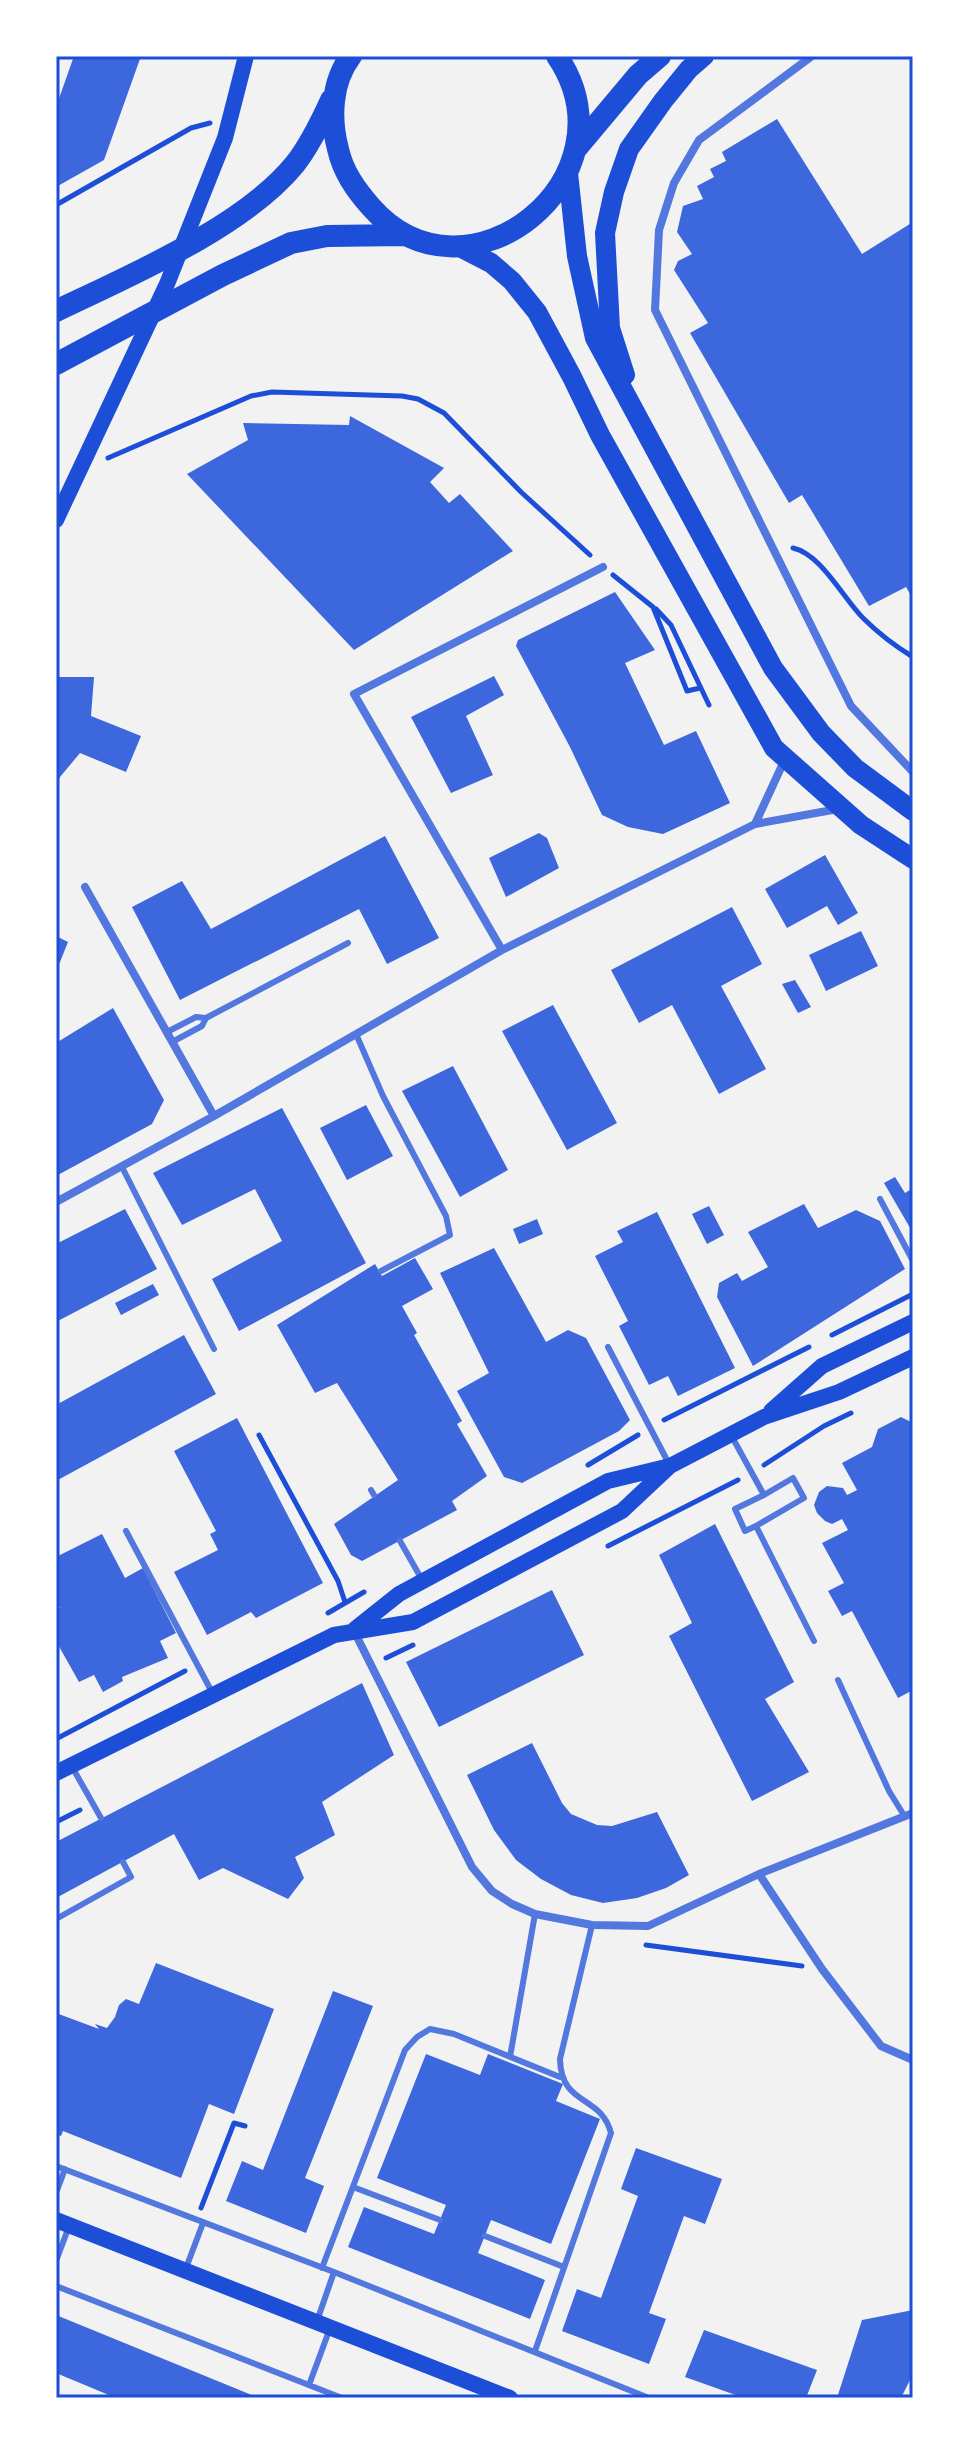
<svg xmlns="http://www.w3.org/2000/svg" width="969" height="2454" font-family="'Exo 2',sans-serif">
<rect width="100%" height="100%" fill="#f2f2f2"/>
<path fill="#3d67dc" d="M74,56h67l-37,104 -48,27v-80z
M777,119l85,135 51,-32v377l-7,-12 -37,19 -67,-111 -13,8 -99,-170 18,-10 -34,-53 4,-9 14,-7 -15,-22 6,-26 20,-7 -6,-13 17,-9 -4,-8 16,-8 -4,-9z
M350,416l94,52 -14,14 19,21 11,-9 53,57 -159,99 -167,-176 61,-34 -5,-17 106,2z
M615,592l40,58 -30,13 39,82 32,-14 34,72 -67,31 -35,-7 -26,-12 -32,-68 -54,-101 2,-6z
M494,676l10,19 -38,21 27,59 -42,18 -40,-76z
M56,677h38l-3,39 50,20 -15,36 -46,-19 -20,24 -4,9z
M539,833l8,5 12,30 -53,29 -17,-39z
M385,836l54,102 -52,26 -28,-55 -179,91 -48,-93 50,-26 29,48z
M825,855l33,58 -20,12 -11,-19 -40,22 -22,-39z
M732,907l30,57 -41,22 45,83 -47,25 -47,-89 -33,18 -28,-53z
M861,931l17,35 -52,25 -17,-36z
M56,936l12,6 -12,30z
M795,980l16,27 -13,6 -16,-29z
M553,1005l64,118 -50,27 -65,-119z
M113,1008l51,92 -12,24 -96,52v-133z
M453,1066l55,104 -48,27 -58,-106z
M366,1105l27,51 -46,24 -27,-52z
M282,1108l84,155 -127,68 -27,-52 70,-38 -27,-52 -73,36 -29,-52z
M895,1177l10,16 8,-5v45l-29,-50z
M804,1204l14,24 38,-18 24,11 25,48 -152,97 -36,-69 2,-14 18,-10 5,8 26,-14 -20,-35z
M709,1206l15,29 -17,9 -15,-30z
M125,1209l32,60 -101,53v-78z
M657,1212l78,156 -57,28 -10,-20 -19,9 -30,-59 9,-5 -33,-65 28,-14 -6,-11z
M537,1219l6,15 -24,10 -6,-15z
M494,1248l52,94 22,-12 18,8 44,82 -11,11 -97,52 -18,-6 -47,-86 32,-18 -49,-100z
M415,1258l18,31 -31,17 15,27 -3,2 48,86 -5,3 30,52 -35,25 5,9 -95,51 -11,-6 -17,-31 64,-44 -61,-97 -22,10 -38,-68 98,-61 7,12z
M153,1284l6,11 -38,20 -6,-12z
M184,1335l32,59 -160,87v-76z
M901,1417l12,6v267l-15,8 -46,-87 -10,5 -14,-25 16,-8 -22,-40 26,-13 -6,-11 -10,5 -7,-3 -8,-8 -3,-8 5,-13 8,-6 16,2 4,7 10,-5 -15,-27 30,-16 6,-18z
M237,1418l86,165 -67,35 -5,-6 -44,23 -33,-63 44,-22 -8,-16 6,-3 -42,-80z
M715,1524l79,158 -29,17 44,73 -57,29 -83,-165 23,-13 -33,-68z
M102,1534l23,44 18,-10 33,65 -16,8 8,17 -46,19 1,4 -20,11 -9,-17 -15,7 -23,-41v-31l4,-2 -4,-7v-44z
M552,1590l32,65 -145,72 -33,-65z
M362,1683l32,72 -72,47 13,33 -40,22 9,21 -16,21 -65,-31 -24,12 -25,-46 -118,64v-56z
M532,1743l30,60 9,11 26,11 15,1 45,-14 32,63 -23,13 -29,10 -34,5 -32,-8 -30,-16 -25,-19 -22,-30 -27,-55z
M156,1963l118,46 -40,105 -25,-10 -28,74 -118,-47 -2,5 -5,-2v-121l43,16 -4,-5 12,4 8,-11 4,-12 7,-6 13,5z
M333,1991l40,15 -68,172 19,8 -18,47 -80,-32 16,-40 21,9z
M426,2054l54,21 8,-21 75,30 -7,17 44,18 -49,125 -60,-24 -13,33 67,27 -15,39 -182,-72 16,-40 70,27 12,-29 -69,-27z
M636,2148l86,31 -17,45 -21,-8 -35,97 17,6 -17,45 -87,-33 15,-42 24,9 37,-102 -17,-7z
M913,2310v64l-12,24h-64l25,-78z
M56,2315l203,83h-143l-60,-25z
M704,2330l113,40 -11,28h-62l-59,-21z"/>
<g fill="none" stroke-linecap="round" stroke-linejoin="round">
<path stroke="#1d4ed8" stroke-width="5" d="M56,205l135,-77 19,-5
M108,458l143,-62 21,-4 130,4 16,3 26,14 77,79 69,63
M793,548c28,6 50,50 70,70 15,15 32,28 50,39
M613,575l40,32 34,84 13,-3
M656,609l15,16 38,80
M832,1335l81,-41
M664,1420l145,-73
M259,1435l79,146 7,21
M588,1465l50,-30
M764,1465l60,-39 27,-13
M608,1546l130,-66
M328,1613l36,-21
M386,1658l27,-13
M56,1739l129,-68
M56,1822l24,-12
M646,1945l156,21
M201,2208l33,-85 11,3"/>
<path stroke="#5277de" stroke-width="6" d="M206,1018l142,-75
M167,1032l29,-15 10,1 -4,8 -30,16
M356,1034l27,62 63,120 4,19 -69,36
M122,1167l92,182
M880,1199l33,62
M608,1347l61,117
M731,1435l33,60 -29,14 10,22 11,-5 58,115
M371,1490l3,5
M756,1526l48,-28 -11,-20 -29,17
M126,1531l87,163
M400,1541l21,37
M838,1680l51,111 16,26
M71,1765l30,53
M56,1919l75,-42 -8,-15
M510,2057l25,-143
M56,2166l278,106 315,126
M353,2187l87,33
M56,2193l9,-24
M485,2236l79,31
M56,2261l12,-32
M186,2268l17,-45
M322,2268l83,-218 12,-13 13,-8 24,5 106,43
M56,2286l286,112
M317,2321l17,-49
M535,2351l76,-218c-10,-39 -50,-26 -51,-74l32,-134
M309,2385l20,-54"/>
<path stroke="#5277de" stroke-width="8" d="M812,56l-113,84 -25,43 -15,47 -4,80 196,396 62,66
M755,824l30,-65
M85,887l129,229
M502,950l-148,-256 249,-127
M56,1202l158,-86 288,-166 253,-126 83,-15
M354,1631l118,236 20,24 20,13 23,10 57,11 56,1 111,-52 154,-61
M759,1874l63,95 59,77 32,14"/>
<path stroke="#1d4ed8" stroke-width="16" d="M56,520l111,-236 58,-146 21,-82
M771,1411l51,-45 91,-44
M355,1629l44,-35 209,-113 62,-15 94,-49 75,-25 74,-35
M56,1773l278,-138 79,-13 209,-111 48,-45
M56,2220l454,178"/>
<path stroke="#1d4ed8" stroke-width="20" d="M568,173l9,83 18,82 178,330 48,65 34,35 58,43
M458,246l33,17 21,18 25,31 35,65 28,58 174,313 87,77 52,34
M625,375l-15,-47 -5,-95 9,-41 15,-43 34,-48 26,-32 15,-13"/>
<path stroke="#1d4ed8" stroke-width="22" d="M351,56c-20,26 -21,63 -13,93 5,23 18,41 33,58 96,109 268,-30 186,-151
M576,149l62,-74 22,-19
M56,311c73,-35 188,-84 239,-147 15,-19 26,-42 36,-64
M56,364l167,-89 68,-32 36,-7 78,-1"/>
</g>
<rect width="969" height="2454" fill="none" stroke="#ffffff" stroke-width="116"/>
<rect x="58" y="58" width="853" height="2338" fill="none" stroke="#1d4ed8" stroke-width="3"/>
</svg>
